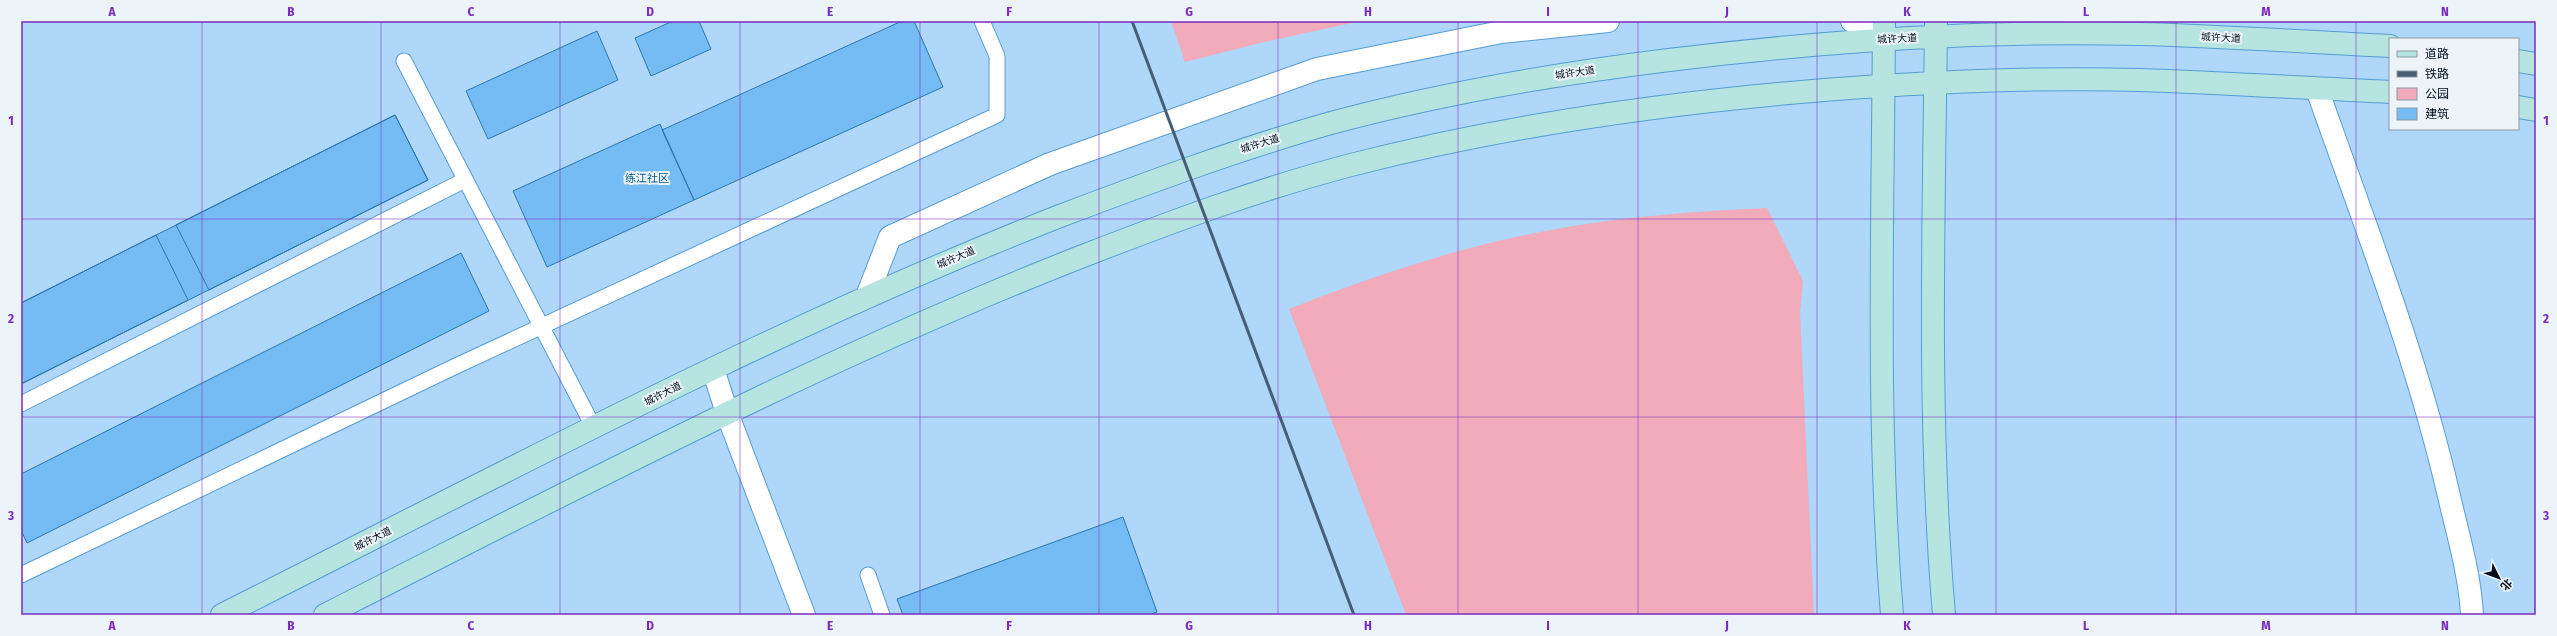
<svg xmlns="http://www.w3.org/2000/svg" width="2557" height="636" font-family="'Fira Sans Condensed','Noto Sans SC',sans-serif">
<rect width="100%" height="100%" fill="#aed7fa"/>
<path fill="#f1abbb" d="M1171,21h190l-97,21 -79,20z
M1767,208l36,73 -3,31 14,303h-408l-117,-306c89,-35 179,-65 273,-81 68,-12 136,-17 205,-20z"/>
<path fill="#75bcf5" stroke="#2e76ab" d="M673,21h26l12,28 -60,27 -16,-38z
M902,21h12l29,66 -249,113 -32,-70z
M597,31l21,49 -130,59 -22,-48z
M395,115l33,65 -219,110 -33,-65z
M395,115l33,65 -407,204v-81z
M660,124l34,76 -147,67 -34,-76z
M156,235l32,65 -167,84v-81z
M461,253l28,58 -462,232 -6,-13v-56z
M1123,517l34,95 -8,3h-246l-6,-16z"/>
<g fill="none" stroke-linecap="round" stroke-linejoin="round">
<defs>
<path id="service" d="M404,61l190,367
M21,404l444,-224
M21,575l435,-209 541,-251v-59l-15,-35
M868,575l14,40"/>
<path id="minor" d="M1852,21l32,18
M2317,89c47,134 100,268 132,407 9,39 21,79 23,119
M867,296l23,-59 160,-73 267,-95 184,-37 107,-11
M713,369l14,44 77,202"/>
<path id="secondary" d="M1884,21c-1,198 -8,397 8,594
M1936,21c-2,198 -9,397 8,594
M2518,61l18,3
M2518,107l18,3
M222,615c276,-139 550,-286 838,-399 90,-34 179,-67 271,-93 111,-30 224,-49 338,-63 155,-19 313,-30 469,-26 84,2 168,8 252,12
M325,615c250,-126 497,-257 758,-359 88,-34 176,-67 268,-91 155,-40 313,-62 473,-75 105,-8 211,-13 316,-10 83,3 167,8 250,12"/>
</defs>
<use href="#service" stroke="#569cd4" stroke-width="17"/>
<use href="#minor" stroke="#569cd4" stroke-width="24"/>
<use href="#secondary" stroke="#569cd4" stroke-width="24"/>
<use href="#service" stroke="#fff" stroke-width="15"/>
<use href="#minor" stroke="#fff" stroke-width="22"/>
<use href="#secondary" stroke="#b6e4e0" stroke-width="22"/>
<path stroke="#465f76" stroke-width="3" d="M1132,21l222,594"/>
</g>
<path fill="none" stroke="#7b2cbf" stroke-width="1" stroke-opacity="0.55" d="M202,21v594M381,21v594M560,21v594M740,21v594M920,21v594M1099,21v594M1278,21v594M1458,21v594M1638,21v594M1817,21v594M1996,21v594M2176,21v594M2356,21v594M21,219h2515M21,417h2515"/>
<g text-anchor="middle" dominant-baseline="central" stroke-width="4" stroke-linejoin="round" paint-order="stroke">
<g font-size="10" fill="#000d1d" stroke="#ecf3f9">
<text transform="translate(2221 38) rotate(3)">城许大道</text>
<text transform="translate(1897 39) rotate(-3)">城许大道</text>
<text transform="translate(1575 73) rotate(-8)">城许大道</text>
<text transform="translate(1260 144) rotate(-17)">城许大道</text>
<text transform="translate(956 258) rotate(-23)">城许大道</text>
<text transform="translate(663 394) rotate(-27)">城许大道</text>
<text transform="translate(373 539) rotate(-27)">城许大道</text>
</g>
<g font-size="11" fill="#075b8e" stroke="#ecf3f9">
<text x="647" y="178">练江社区</text>
</g>
</g>
<rect width="2557" height="636" fill="none" stroke="#ecf3f9" stroke-width="44"/>
<rect x="2389" y="38" width="130" height="92" fill="#ecf3f9" stroke="#8e97a1"/>
<rect x="2397" y="51" width="20" height="6" fill="#b6e4e0" stroke="#8e97a1"/>
<text x="2425" y="58" font-size="12" fill="#000d1d">道路</text>
<rect x="2397" y="71" width="20" height="6" fill="#465f76" stroke="#8e97a1"/>
<text x="2425" y="78" font-size="12" fill="#000d1d">铁路</text>
<rect x="2397" y="88" width="20" height="12" fill="#f1abbb" stroke="#8e97a1"/>
<text x="2425" y="98" font-size="12" fill="#000d1d">公园</text>
<rect x="2397" y="108" width="20" height="12" fill="#75bcf5" stroke="#8e97a1"/>
<text x="2425" y="118" font-size="12" fill="#000d1d">建筑</text>
<g transform="translate(2499 578) rotate(132)" stroke="#ecf3f9" stroke-width="3" paint-order="stroke">
<path d="M0-3L7 15L0 10L-7 15Z" fill="#000d1d"/>
<text y="-6" font-size="11" font-weight="bold" text-anchor="middle" fill="#000d1d">北</text>
</g>
<rect x="22" y="22" width="2513" height="592" fill="none" stroke="#7b2cbf" stroke-width="1.5"/>
<g font-size="13" text-anchor="middle" font-weight="bold" fill="#7b2cbf">
<text x="112" y="16">A</text>
<text x="291" y="16">B</text>
<text x="471" y="16">C</text>
<text x="650" y="16">D</text>
<text x="830" y="16">E</text>
<text x="1009" y="16">F</text>
<text x="1189" y="16">G</text>
<text x="1368" y="16">H</text>
<text x="1548" y="16">I</text>
<text x="1727" y="16">J</text>
<text x="1907" y="16">K</text>
<text x="2086" y="16">L</text>
<text x="2266" y="16">M</text>
<text x="2445" y="16">N</text>
<text x="11" y="125">1</text>
<text x="2546" y="125">1</text>
<text x="11" y="323">2</text>
<text x="2546" y="323">2</text>
<text x="11" y="520">3</text>
<text x="2546" y="520">3</text>
<text x="112" y="630">A</text>
<text x="291" y="630">B</text>
<text x="471" y="630">C</text>
<text x="650" y="630">D</text>
<text x="830" y="630">E</text>
<text x="1009" y="630">F</text>
<text x="1189" y="630">G</text>
<text x="1368" y="630">H</text>
<text x="1548" y="630">I</text>
<text x="1727" y="630">J</text>
<text x="1907" y="630">K</text>
<text x="2086" y="630">L</text>
<text x="2266" y="630">M</text>
<text x="2445" y="630">N</text>
</g>
</svg>
